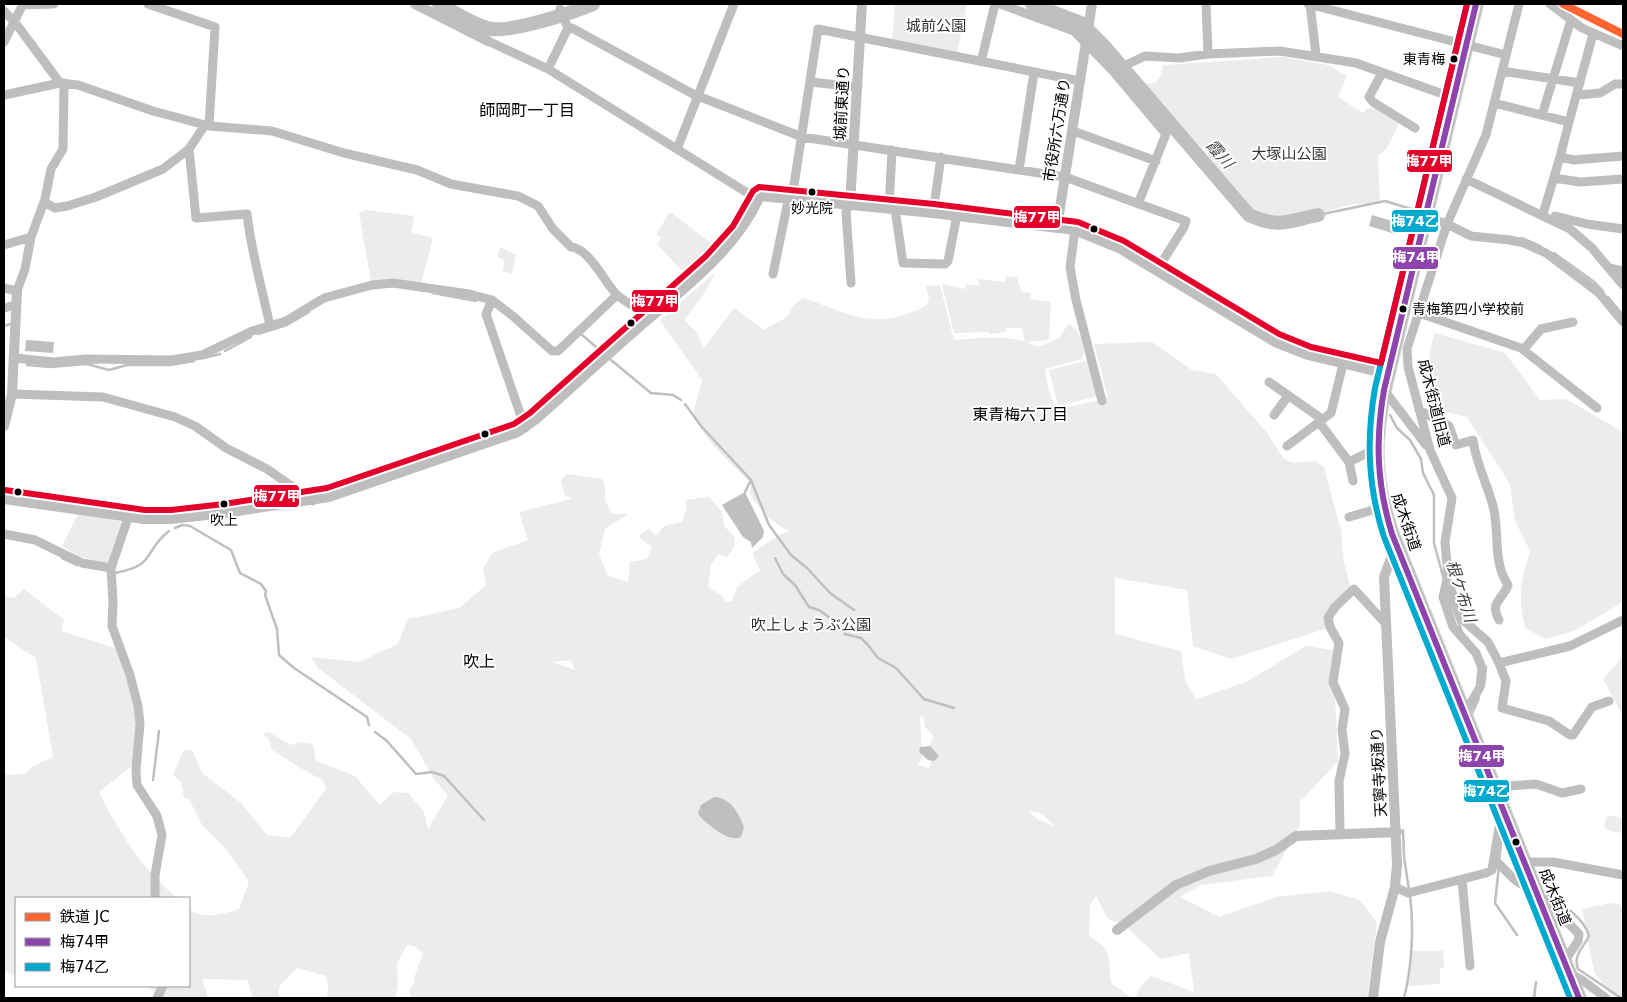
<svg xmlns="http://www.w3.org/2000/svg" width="1627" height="1002" font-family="'DejaVu Sans','Noto Sans JP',sans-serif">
<rect width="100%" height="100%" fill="#fff"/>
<path fill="#ececec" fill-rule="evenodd" d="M895,4h72l-10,50 -65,-13z
M1283,57l45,8 19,11 -9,21 25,16 3,-4 13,-1 21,14 -13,26 -9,8 2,48h-28l-74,21 -14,-3 -14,-8 -45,-63 -66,-66 3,-3c14,6 19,-4 21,-17z
M367,210l47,6 -3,16 22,6 -12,46 -24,-4 -26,1 -12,-68z
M670,212l45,34 -29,29 -29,-31 4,-6 -5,-4z
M500,247l16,8 -4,19 -10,-3 3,-9 -7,-5z
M716,272l-12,22 -20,26 13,13 7,15 30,-40 30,22c7,-6 14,-7 21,-12 9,-8 4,-12 19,-20 50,18 71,33 122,8l3,-8 -3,-12 14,-1 14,55c23,-1 49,-6 71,2l-3,-14h-16v4l-16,2 -1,-2 -35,1 -12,-49 24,5 -1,-5 14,2v-7l26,3 1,-6 11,1 4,15 10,1v6l20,3 -2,38 -23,2 13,5 20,-9 10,-15c12,12 18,20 13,36l-37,10 3,19 8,22 52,-12 -14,-54 58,-2 40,28 24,4 52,60 16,25 9,4 22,-2 9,6 17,64 3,32 7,25 -23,25 -3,16 -94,30 -38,-13 -6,-56 -72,-12v56l66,17 4,29 11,19 50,-17 60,-36 27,4 5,111 -38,41v24l-28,50 -71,9 -21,12 39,20 57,-20 54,-6 30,9 17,23 -10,75h-232l5,-11 11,-11 43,16 -5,-39 -28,6 -38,-35 -15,-5 -12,-23 -6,9 -1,31c24,14 19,22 22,47l21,15h-721l-2,-8 5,-6 1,-9 8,-21 -7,-7 -9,-2 -10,19 1,23 -3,11h-68l1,-13 -2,-9 -29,-8 -18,19v11h-26l-6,-18 -45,-1 6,19h-49l-11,-12h41v-77c13,11 35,5 50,0l10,-27 -22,-32 -25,-25 -13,-26 -5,-1 -3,-16 -8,-7 10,-24 9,-1 10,23 38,29 27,33 23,3 36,-49 -3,-9c-18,-8 -34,-20 -51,-30l-2,-9 -7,-7 5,-2 24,13 8,-3 13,2 3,17 39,15 25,29 14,-13 14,1 16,19 4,17 20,-33 -14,-17 -23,-40 -93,-71 -7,-11 48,5 39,-18 10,-25 51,-11 27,-23 -3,-16 9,-16 36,-13 -9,-28 52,-13 -7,-5 -3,-15 6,-5 35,5 3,6v15l7,14h16l-23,15 -6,25 9,22 20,6 2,-20 17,-3 5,-12 -14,-11 11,-7 7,7 8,-10 18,-4 5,-13 -2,-9 24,-3 13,15 2,14 11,11 -1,10 -7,10 -8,-3 -8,10 -3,23 12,7 6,8 6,-1 5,-14 22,-16 2,1 -9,-19 27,-18 11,-4c-17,-6 -29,-21 -40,-36l1,-12c-22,-22 -44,-40 -58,-68l9,-35 -42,-60zM571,660l4,10 -23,-8zM920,715l4,2 1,10 9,9 -4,8 3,10 -4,14 -11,-3 4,-7zM1028,810l14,4 13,12 -17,-6z
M1434,333l71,20 35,47 26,-1 57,33v167l-5,6 -44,26 -28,8 -21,-11c-7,-33 -5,-45 5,-77l-15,-30 -5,-37 -43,-67 -31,-7 -12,-29z
M1089,360l9,36 -40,10 -9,-36z
M78,514l42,7 3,3 -12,39 -4,2 -29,-9 -16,-10z
M24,589l40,31 -3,11 57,18 18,63 -3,53 -34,27c21,42 42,75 78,106h-161v78l-12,-5v-196l21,-1 8,-8 20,-9 -17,-99 -32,-21v-41l10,2z
M1623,656v57l-3,-2 -17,-32z
M1607,815l16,3v15l-14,-2 -5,-4z
M1610,903l9,1 4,5v89h-10l-19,-26 -12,-63z
M1412,951h31l1,17h-4v16l-31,2z"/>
<path fill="#bfbfbf" d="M1372,215l27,8 -4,11 -26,-8z
M26,340l28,2 -1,11 -28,-2z
M745,492l19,39 -1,6 -11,11 -1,-6 -8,-5 -21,-32z
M930,746l9,10 -5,5 -6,-1 -9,-8 1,-5z
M714,797c17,1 24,15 30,30l-3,10c-13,6 -31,-12 -41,-20l-2,-4 3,-8z"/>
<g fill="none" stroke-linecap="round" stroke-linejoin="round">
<path stroke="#bfbfbf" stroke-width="2.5" d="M1318,215l67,-14 36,11
M1522,238l18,8
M1554,253l39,28 10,10
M433,293l43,8
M1608,297l15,18
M4,326l6,-2
M258,334l29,-9 22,-13
M581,334l22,19
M225,351l26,-14
M204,358l16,-4
M611,360l40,33 22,2 8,5
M27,365l23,2 37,-3 22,6 18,-5h43l24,-4
M685,404l16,22 50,54 18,45 22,30 16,13 23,25 24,17
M1390,415l7,13 13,12 11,19 2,14 11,22v48l10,37
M745,492l6,-12
M175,528l7,-3 8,1 41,24 9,23 21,11 5,7 -1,4 12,34 2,26 15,13 73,49 2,8
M62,558l15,7
M775,558l8,16 12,11 14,22 10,3 18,13 8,11 16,4 7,7 10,13 18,10 28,31 30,9
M115,573c43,-8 27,-21 54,-42
M1447,593l15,39
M1484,686l2,-19
M1471,716l8,-18
M375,732l12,9 29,33 16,-2 12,4 40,44
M153,780l6,-49
M1403,830l1,27 5,33
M1499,861l3,-25
M1499,866l-4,37 22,32
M1541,891c16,10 43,25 48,45 -6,12 -16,19 -11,33l43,29
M1404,998c8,-31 10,-70 6,-103
M1534,998l2,-16"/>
<path stroke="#bfbfbf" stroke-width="14" d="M439,4c16,8 35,22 53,25 20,3 80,-16 101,-25
M1032,4l49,19 24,24 144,168c31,14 39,6 69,0"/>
<defs>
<path id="primary" d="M1476,4l-92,386c-11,54 -10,92 8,144l187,464"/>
</defs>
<use href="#primary" stroke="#dbdbdb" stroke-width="16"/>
<path stroke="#bebebe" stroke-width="9" d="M148,4l67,23 -6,99
M1000,4l74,27 39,40 53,63 -28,70
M1206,4l2,50
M1308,4l198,51
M1310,4l6,51
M1550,4l32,24 41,18
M22,5l32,-1
M560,9l8,19h4l121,66 109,43 263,40 121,44 -2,6 -27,43
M4,11l13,14 43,58
M488,41l60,28 198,123 14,4
M4,42l19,-38
M981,62l14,-58
M548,69l20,-41
M1113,71l32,-15 34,2 29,-4 72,-3 76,12 98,35
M1502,71l78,12
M1382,73l-13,24 4,5 42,26
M810,82l48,5
M4,95l56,-12 18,2 75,26 56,15 63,5 72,22 73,17 34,14 67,12 20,10 15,23 18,18c18,1 34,36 46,48 10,8 23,15 34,22
M1577,95l23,-2 15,-9h8
M1494,103l75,19 -9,35 14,3 49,-4
M1542,115l29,-95
M1569,122l24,-88
M1073,131l83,30
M189,149l7,69 51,-4c4,37 15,74 23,112
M677,149l57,-145
M1019,170l15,-98
M1554,178l26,4 43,-3
M1466,179l104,50 22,19 31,37
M44,202l11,6 12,-2 29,-9 67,-28 26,-20 16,-24
M850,204l-4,8 5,71
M889,208l3,-58
M895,209l8,54 42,1 3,-3 9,-46
M933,213l8,-56
M1543,214l17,-57
M1555,216l32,8 36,5
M1425,217l22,7 24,12 39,4 14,3 22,10 53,40 24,29
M1075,230l-5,37 6,33 26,101
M4,245l27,-8
M1609,268l14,3
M773,274l14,-68 5,-8 26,-169 262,52
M4,288l13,3 8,-22 6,-32 14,-38 6,-30 12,-20 1,-66
M492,300l-6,14 39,114
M4,308l11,-3
M1419,313l102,35 76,60
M1524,349l17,-20 32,-7
M15,358l38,4 32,-3 86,1 31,-5 50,-24 34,-10 38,-23 48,-13 21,-2 76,11 23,6 22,17 38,34h6l59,-56
M1269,382l53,37
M1384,390l42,55
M12,394l91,3 72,20 20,9 31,22 41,21 46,32
M1419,410l30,16 7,19 17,-5c3,24 14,43 20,66 7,26 -1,55 15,79 -5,15 -19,16 -9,35
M1274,415l14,-19
M1319,422l30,40 4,19
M1287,446l44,-33 12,-49
M1349,462l26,-13
M1349,517l34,-10
M128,518l-17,50 2,33 -1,25 18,49 8,31 2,18 -4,46 1,15 20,31 5,19 -7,40v23
M4,534l31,6 47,23 29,5
M1447,580l16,40 25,22 11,21 7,18 -4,27 47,13 21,14h3l19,-28 17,-6
M1499,663l71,-17 53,-26
M1464,715l16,-28 2,-19 -6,-15 -23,-26 -10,-30 5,-22 -3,-33 7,-44 -22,-48 -22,-83 -1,-18 40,-125 39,-89 33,-131
M1493,787l43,-3 26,9 19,-4
M1340,833l-1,-52 6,-27 -3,-24 3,-21 -12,-27 6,-39 -9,-16 -2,-9 7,-11 19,-18 32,35
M1495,860l19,19 37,26 28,29 -1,7 -14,21
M1523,862h30l70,13
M1462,880l8,86
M1395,887l13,6 78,-20 6,-3 8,-49 4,-7
M1569,973l13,7 24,18
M157,998l6,-12"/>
<path stroke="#bebebe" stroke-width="10" d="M415,4l73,37
M850,204l12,-200
M1057,227l35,-223
M4,426l8,-32 5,-103
M4,499l140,20h27l54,-6 104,-16 189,-65 17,-12c39,-34 77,-70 116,-103 40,-34 88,-72 109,-121l173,17 142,17 44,18 156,94 33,13 79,19
M1117,930l59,-45 33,-14 47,-12 20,-9 20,-14 101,-4
M1373,998l7,-56 15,-55 2,-23 -13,-287 12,-32"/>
<use href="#primary" stroke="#bebebe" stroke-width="14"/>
<defs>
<path id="bus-1" d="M1476,4l-92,386c-9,51 -7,95 8,144l187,464"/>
<path id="bus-2" d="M1467,4l-92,384c-9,52 -7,99 9,149l186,461"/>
<path id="bus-3" d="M5,490l140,20h26l53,-6 103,-16 187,-64 16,-11 176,-157 27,-30 20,-35 6,-4 175,17 144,18 46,19 155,93 32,13 70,16 86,-359"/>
</defs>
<use href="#bus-1" stroke="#fff" stroke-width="10"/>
<use href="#bus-2" stroke="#fff" stroke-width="10"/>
<use href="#bus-3" stroke="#fff" stroke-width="10"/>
<use href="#bus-1" stroke="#8e44ad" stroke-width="6"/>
<use href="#bus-2" stroke="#00a9ce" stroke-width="6"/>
<use href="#bus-3" stroke="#e4002b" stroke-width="6"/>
<defs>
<path id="rail-1" d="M1563,4l60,30"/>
</defs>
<use href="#rail-1" stroke="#fff" stroke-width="11"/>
<use href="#rail-1" stroke="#fe642e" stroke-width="8"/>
</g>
<g fill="#000" stroke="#fff" stroke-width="2">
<circle cx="1454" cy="59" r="4.5"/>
<circle cx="812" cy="192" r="4.5"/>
<circle cx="1094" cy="229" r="4.5"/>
<circle cx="1403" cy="309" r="4.5"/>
<circle cx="631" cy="323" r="4.5"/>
<circle cx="485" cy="434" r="4.5"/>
<circle cx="18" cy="492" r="4.5"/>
<circle cx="224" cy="504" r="4.5"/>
<circle cx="1516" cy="842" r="4.5"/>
</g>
<g text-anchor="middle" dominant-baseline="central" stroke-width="4" stroke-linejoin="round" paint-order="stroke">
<g font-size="14" fill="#000" stroke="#fff">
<text x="1445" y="59" text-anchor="end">東青梅</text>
<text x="812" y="208">妙光院</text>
<text x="1412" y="309" text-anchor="start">青梅第四小学校前</text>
<text x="224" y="520">吹上</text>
</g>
<g font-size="15" fill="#333" stroke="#fff">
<text x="936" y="26">城前公園</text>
<text x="1289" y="154">大塚山公園</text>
<text x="811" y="625">吹上しょうぶ公園</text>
</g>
<g font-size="15" fill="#000" stroke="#fff">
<text transform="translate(842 103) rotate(-87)">城前東通り</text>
<text transform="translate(1057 130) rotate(-81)">市役所六万通り</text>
<text transform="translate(1434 403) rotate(76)">成木街道旧道</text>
<text transform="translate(1406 522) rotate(71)">成木街道</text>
<text transform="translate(1379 772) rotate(-93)">天寧寺坂通り</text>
<text transform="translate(1555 897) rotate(68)">成木街道</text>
</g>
<g font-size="16" fill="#000" stroke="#fff">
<text x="527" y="110">師岡町一丁目</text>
<text x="1020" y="414">東青梅六丁目</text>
<text x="479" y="661">吹上</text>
</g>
<g font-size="16" font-style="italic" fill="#444" stroke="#fff">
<text transform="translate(1220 154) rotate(49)">霞川</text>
<text transform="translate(1461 591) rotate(72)">根ケ布川</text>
</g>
</g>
<g stroke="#fff" stroke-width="2">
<rect x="1406" y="149" width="47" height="24" rx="5" fill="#e4002b"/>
<rect x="1013" y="205" width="48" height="24" rx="5" fill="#e4002b"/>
<rect x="1391" y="209" width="48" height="24" rx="5" fill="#00a9ce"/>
<rect x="1392" y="246" width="47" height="24" rx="5" fill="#8e44ad"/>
<rect x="631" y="289" width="48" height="24" rx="5" fill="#e4002b"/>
<rect x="253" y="484" width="47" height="24" rx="5" fill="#e4002b"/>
<rect x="1458" y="744" width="47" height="24" rx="5" fill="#8e44ad"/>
<rect x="1463" y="779" width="47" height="24" rx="5" fill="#00a9ce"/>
</g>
<g font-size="14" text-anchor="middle" font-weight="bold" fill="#fff">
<text x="1429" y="166">梅77甲</text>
<text x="1037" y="222">梅77甲</text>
<text x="1415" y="226">梅74乙</text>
<text x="1416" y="262">梅74甲</text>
<text x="655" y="306">梅77甲</text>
<text x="277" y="501">梅77甲</text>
<text x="1482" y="761">梅74甲</text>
<text x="1486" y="796">梅74乙</text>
</g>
<rect width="1627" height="1002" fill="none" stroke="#000000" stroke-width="10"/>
<rect x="15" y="897" width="175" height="90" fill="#ffffff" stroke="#999999"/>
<rect x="25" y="913" width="25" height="8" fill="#fe642e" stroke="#999999"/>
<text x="60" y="922" font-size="15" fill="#000000">鉄道 JC</text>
<rect x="25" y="938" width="25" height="8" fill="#8e44ad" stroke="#999999"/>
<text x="60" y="947" font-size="15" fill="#000000">梅74甲</text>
<rect x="25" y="963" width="25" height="8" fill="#00a9ce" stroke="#999999"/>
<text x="60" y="972" font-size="15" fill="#000000">梅74乙</text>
</svg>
